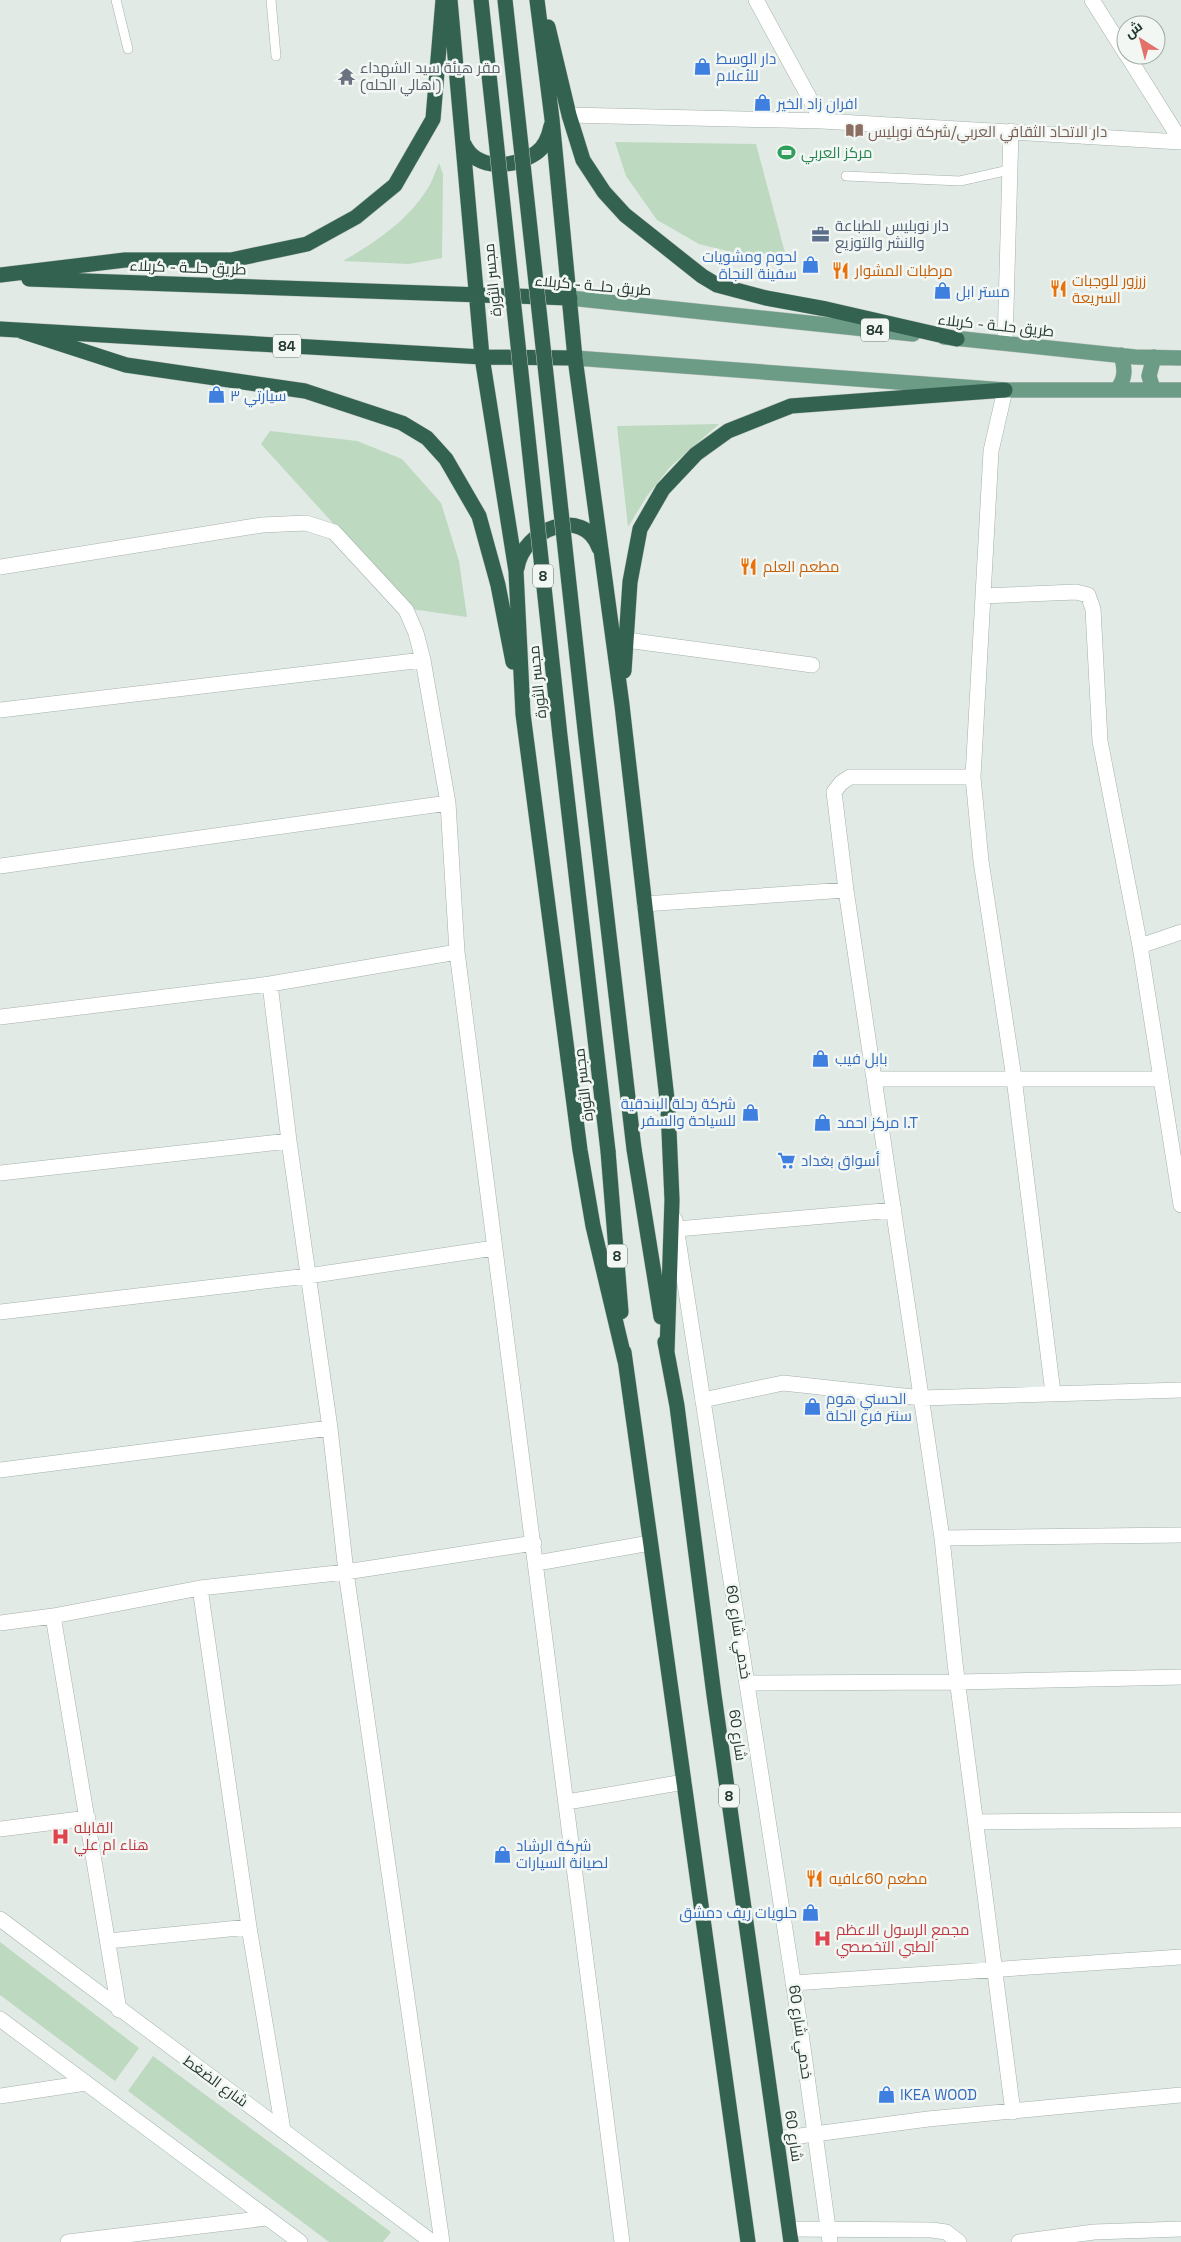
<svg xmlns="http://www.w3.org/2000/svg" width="1181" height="2242" font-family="'Space Grotesk',Cairo,sans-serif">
<rect width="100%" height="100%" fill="#e2eae5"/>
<path fill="#bdd9c0" d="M615,142l141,2 29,109 -46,1 -40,-10 -42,-24 -31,-44z
M439,163l4,11 -1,84 -33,6 -66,-3c30,-17 64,-40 83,-70 6,-8 9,-19 13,-28z
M719,424l-49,43 -23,29 -19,31 -11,-101z
M270,431l87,10 45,18 39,44 18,58 8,56 -56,-8 -150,-165z
M0,1942l139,106 -24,33 -115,-86z
M153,2056l238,176 -8,10h-54l-201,-151z"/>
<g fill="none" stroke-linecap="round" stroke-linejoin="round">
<defs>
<path id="lane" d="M116,0l12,49
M271,0l5,56
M846,176l114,5 49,-11"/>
<path id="street" d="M756,0l66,121
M1092,0l34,54
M1127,55l54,86
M569,115l253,6 359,21
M1005,343l6,-212
M1005,390l-14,61 -18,326 8,84 33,217 39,315
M0,567l262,-42 44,-2 28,9 72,78 10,23 7,27 25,143 9,149 165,1290
M983,596l93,-4 12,3 5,14 7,132 40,205 41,259
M626,640l186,25
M0,710l423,-50
M973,777h-123l-9,6 -7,9 12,98 96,648 13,125 58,449
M0,866l448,-63
M644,904l202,-14
M1140,946l41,-14
M270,984l19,157 41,287 16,144 96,670
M0,1017l270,-33 187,-32
M874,1079h287
M0,1173l289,-32
M677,1229l217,-19
M0,1312l308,-36 186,-28
M703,1400l80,-17 139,15 259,-8
M0,1470l330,-42
M942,1538l239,-3
M537,1563l113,-20
M200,1588l49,339 34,203
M53,1616l66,394
M0,1623l53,-7 147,-28 146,-16 188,-29
M747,1683l210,-1 224,-5
M567,1802l117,-20
M976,1822l205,-2
M0,1829l88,-11
M108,1941l141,-14
M793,1983l388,-26
M0,2096l86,-13
M777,2139l151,-20 253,-24
M790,2229l142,1 14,2 13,10
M68,2242l199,-24
M1019,2242l75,-10 87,-3"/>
<path id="secondary" d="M675,1220l125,806 30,216
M0,1919l432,323
M0,2019l300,223"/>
<path id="primary" d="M570,298l343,36
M944,337l191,20 46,1
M575,358l430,32h176
M1117,389c9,-10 8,-21 4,-34
M1153,389l-4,-13 5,-19"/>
<path id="highway" d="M450,0l32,357 34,214 7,143 57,436 13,76 32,135
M537,0l15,119 23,239 47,347 46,403 4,92 -5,151
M548,27l21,88 14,45 21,32 21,23 77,61 15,9 49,13 60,11 131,30
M464,144c12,27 50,24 72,9 9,-6 13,-17 15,-27
M0,275l125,-15h106l76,-16 49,-27 39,-32 38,-66 10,-119
M29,279l541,19
M0,329l482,28 93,1
M21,331l105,34 179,26 97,32 25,15 19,21 33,57 19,69 15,77
M517,568c6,-39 67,-63 82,-20
M624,671l6,-89 10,-53 23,-40 33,-35 32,-23 63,-25 214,-16
M634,1149l27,168
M608,1151l13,161
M665,1342l12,64 37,289 77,547
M624,1352l124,890"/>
</defs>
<use href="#lane" stroke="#a5b1ab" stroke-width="10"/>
<use href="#street" stroke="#a5b1ab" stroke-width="16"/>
<use href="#secondary" stroke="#a2b5ab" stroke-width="16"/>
<use href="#primary" stroke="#bdc4c1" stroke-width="16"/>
<use href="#highway" stroke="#bdc4c1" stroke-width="16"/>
<use href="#lane" stroke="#fff" stroke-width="9"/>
<use href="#street" stroke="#fff" stroke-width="15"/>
<use href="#secondary" stroke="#fff" stroke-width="15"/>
<use href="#primary" stroke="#6c9b86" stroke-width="15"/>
<use href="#highway" stroke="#336250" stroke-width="15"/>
<defs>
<path id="highway-bridge" d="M481,0l79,736 48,415
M505,0l81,739 48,410"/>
</defs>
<use href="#highway-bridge" stroke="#bdc4c1" stroke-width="16" stroke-linecap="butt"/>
<use href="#highway-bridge" stroke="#336250" stroke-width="15"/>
</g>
<defs>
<symbol id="shop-bare" viewBox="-9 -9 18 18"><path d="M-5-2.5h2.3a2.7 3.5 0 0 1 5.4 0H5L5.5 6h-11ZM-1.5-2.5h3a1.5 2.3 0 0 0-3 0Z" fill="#3f7fe0" stroke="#f2f7f4" stroke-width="2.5" paint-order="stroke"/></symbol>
<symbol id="temple-bare" viewBox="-9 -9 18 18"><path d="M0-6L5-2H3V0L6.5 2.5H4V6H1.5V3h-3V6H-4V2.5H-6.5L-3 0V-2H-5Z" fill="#6b7280" stroke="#f2f7f4" stroke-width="2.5" paint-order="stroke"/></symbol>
<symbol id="library-bare" viewBox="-9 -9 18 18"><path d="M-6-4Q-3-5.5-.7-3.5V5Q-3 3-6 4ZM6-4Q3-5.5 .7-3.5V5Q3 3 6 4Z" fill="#8d6e63" stroke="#f2f7f4" stroke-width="2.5" paint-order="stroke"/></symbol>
<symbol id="stadium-bare" viewBox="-9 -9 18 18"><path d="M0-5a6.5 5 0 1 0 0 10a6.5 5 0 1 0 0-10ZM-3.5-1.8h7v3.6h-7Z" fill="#2e9e5b" stroke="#f2f7f4" stroke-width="2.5" paint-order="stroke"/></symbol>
<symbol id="office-bare" viewBox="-9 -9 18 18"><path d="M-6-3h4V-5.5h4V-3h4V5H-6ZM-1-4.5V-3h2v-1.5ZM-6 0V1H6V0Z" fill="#5c6f8a" stroke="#f2f7f4" stroke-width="2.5" paint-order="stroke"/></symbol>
<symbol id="restaurant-bare" viewBox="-9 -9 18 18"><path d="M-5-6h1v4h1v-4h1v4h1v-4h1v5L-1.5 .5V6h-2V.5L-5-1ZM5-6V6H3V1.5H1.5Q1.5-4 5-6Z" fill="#e8710a" stroke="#f2f7f4" stroke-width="2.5" paint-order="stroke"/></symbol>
<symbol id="supermarket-bare" viewBox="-9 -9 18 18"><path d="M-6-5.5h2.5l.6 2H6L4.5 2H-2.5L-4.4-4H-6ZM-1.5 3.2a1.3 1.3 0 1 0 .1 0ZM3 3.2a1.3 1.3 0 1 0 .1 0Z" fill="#3f7fe0" stroke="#f2f7f4" stroke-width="2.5" paint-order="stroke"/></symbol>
<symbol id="hospital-bare" viewBox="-9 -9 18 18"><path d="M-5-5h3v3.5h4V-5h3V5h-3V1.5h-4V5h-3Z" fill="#e0444e" stroke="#f2f7f4" stroke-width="2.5" paint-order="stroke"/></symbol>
</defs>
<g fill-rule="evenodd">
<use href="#shop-bare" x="690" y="54" width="25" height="25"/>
<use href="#temple-bare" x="334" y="64" width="25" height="25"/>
<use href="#shop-bare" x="750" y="90" width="25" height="25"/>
<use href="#library-bare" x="842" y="118" width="25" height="25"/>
<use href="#stadium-bare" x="774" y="140" width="25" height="25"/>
<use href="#office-bare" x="808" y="222" width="25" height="25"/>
<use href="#shop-bare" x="798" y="252" width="25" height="25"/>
<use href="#restaurant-bare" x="828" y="258" width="25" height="25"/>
<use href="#restaurant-bare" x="1046" y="276" width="25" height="25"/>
<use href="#shop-bare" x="930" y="278" width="25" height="25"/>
<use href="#shop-bare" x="204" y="382" width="25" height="25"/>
<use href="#restaurant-bare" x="736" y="554" width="25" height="25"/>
<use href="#shop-bare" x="808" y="1046" width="25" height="25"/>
<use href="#shop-bare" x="738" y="1100" width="25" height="25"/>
<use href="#shop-bare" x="810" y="1110" width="25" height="25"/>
<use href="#supermarket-bare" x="774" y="1148" width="25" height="25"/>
<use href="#shop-bare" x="800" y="1394" width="25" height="25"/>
<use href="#hospital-bare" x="48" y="1824" width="25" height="25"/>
<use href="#shop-bare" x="490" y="1842" width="25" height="25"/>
<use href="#restaurant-bare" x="802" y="1866" width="25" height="25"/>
<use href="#shop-bare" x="798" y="1900" width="25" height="25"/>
<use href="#hospital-bare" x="810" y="1926" width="25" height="25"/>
<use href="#shop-bare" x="874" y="2082" width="25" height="25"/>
</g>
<g text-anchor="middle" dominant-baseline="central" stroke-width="5" stroke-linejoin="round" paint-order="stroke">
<g fill="#f2f7f4" stroke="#62726b" stroke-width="1">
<rect x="861" y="318.5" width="28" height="23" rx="4"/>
<rect x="273" y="334.5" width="28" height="23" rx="4"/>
<rect x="533" y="564.5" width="20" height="23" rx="4"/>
<rect x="607" y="1244.5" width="20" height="23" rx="4"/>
<rect x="719" y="1784.5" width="20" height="23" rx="4"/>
</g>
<g font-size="14" font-weight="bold" fill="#243930">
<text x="875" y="330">84</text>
<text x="287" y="346">84</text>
<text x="543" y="576">8</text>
<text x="617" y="1256">8</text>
<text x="729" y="1796">8</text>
</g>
<g font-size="15" fill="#366cbe" stroke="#f2f7f4" text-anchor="start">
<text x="716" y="58">دار الوسط<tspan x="716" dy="17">للأعلام</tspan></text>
<text x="777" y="103">افران زاد الخير</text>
<text x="797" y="256" text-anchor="end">لحوم ومشويات<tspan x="797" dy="17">سفينة النجاة</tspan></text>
<text x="956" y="291">مستر ابل</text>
<text x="230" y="395">سيارتي ٣</text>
<text x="835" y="1058">بابل فيب</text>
<text x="736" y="1103" text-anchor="end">شركة رحلة البندقية<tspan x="736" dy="17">للسياحة والسفر</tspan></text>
<text x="837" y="1122">مركز احمد I.T</text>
<text x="801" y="1160">أسواق بغداد</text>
<text x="826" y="1398">الحسني هوم<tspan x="826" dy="17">سنتر فرع الحلة</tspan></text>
<text x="516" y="1845">شركة الرشاد<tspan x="516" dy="17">لصيانة السيارات</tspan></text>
<text x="797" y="1912" text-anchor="end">حلويات ريف دمشق</text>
<text x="900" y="2094">IKEA WOOD</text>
</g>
<g font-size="15" fill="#5b616d" stroke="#f2f7f4" text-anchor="start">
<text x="360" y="67">مقر هيئة سيد الشهداء<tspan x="360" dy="17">(اهالي الحله)</tspan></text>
</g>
<g font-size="15" fill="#785e54" stroke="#f2f7f4" text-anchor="start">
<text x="868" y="131">دار الاتحاد الثقافي العربي/شركة نوبِليس</text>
</g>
<g font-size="15" fill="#27864d" stroke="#f2f7f4" text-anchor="start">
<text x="801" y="152">مركز العربي</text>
</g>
<g font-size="15" fill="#4e5e75" stroke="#f2f7f4" text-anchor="start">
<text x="835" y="225">دار نوبليس للطباعة<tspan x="835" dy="17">والنشر والتوزيع</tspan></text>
</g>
<g font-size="15" fill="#243930" stroke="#f2f7f4">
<text transform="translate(188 267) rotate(2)">طريق حلــة - كربلاء</text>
<text transform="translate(492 280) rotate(-96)">مجسر الثورة</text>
<text transform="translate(593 285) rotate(5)">طريق حلــة - كربلاء</text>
<text transform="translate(996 325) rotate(6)">طريق حلــة - كربلاء</text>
<text transform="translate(537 682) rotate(-96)">مجسر الثورة</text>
<text transform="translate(583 1085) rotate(-97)">مجسر الثورة</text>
<text transform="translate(739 1632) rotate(81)">خدمي شارع 60</text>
<text transform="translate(738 1735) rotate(82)">شارع 60</text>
<text transform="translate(801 2032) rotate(82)">خدمي شارع 60</text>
<text transform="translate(216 2081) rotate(36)">شارع الضغط</text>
<text transform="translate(794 2136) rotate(82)">شارع 60</text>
</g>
<g font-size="15" fill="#c56008" stroke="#f2f7f4" text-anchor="start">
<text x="855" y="270">مرطبات المشوار</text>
<text x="1072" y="280">زرزور للوجبات<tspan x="1072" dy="17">السريعة</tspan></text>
<text x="763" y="566">مطعم العلم</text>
<text x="829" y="1878">مطعم 60عافيه</text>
</g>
<g font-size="15" fill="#be3a42" stroke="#f2f7f4" text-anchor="start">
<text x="74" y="1827">القابله<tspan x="74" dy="17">هناء ام علي</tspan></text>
<text x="836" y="1929">مجمع الرسول الاعظم<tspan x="836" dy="17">الطبي التخصصي</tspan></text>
</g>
</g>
<g transform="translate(1141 40) rotate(324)"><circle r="24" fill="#f2f7f4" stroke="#a0aba6"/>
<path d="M0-4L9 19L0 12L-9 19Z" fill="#e17169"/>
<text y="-8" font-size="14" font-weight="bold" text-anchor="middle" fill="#243930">ش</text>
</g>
</svg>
